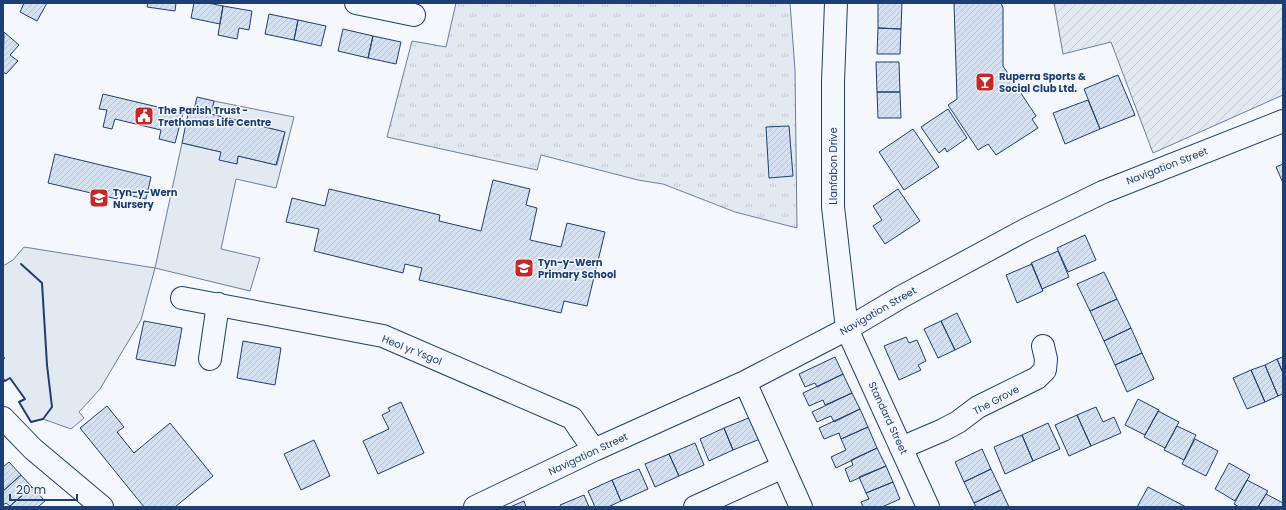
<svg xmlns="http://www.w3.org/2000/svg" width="1286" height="510" font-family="Poppins,sans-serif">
<defs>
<pattern id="park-tufts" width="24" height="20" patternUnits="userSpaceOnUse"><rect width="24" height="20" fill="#e3e9f0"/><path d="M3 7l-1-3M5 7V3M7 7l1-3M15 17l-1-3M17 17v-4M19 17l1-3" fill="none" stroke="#c2c9d1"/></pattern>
<pattern id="garden-furrows" width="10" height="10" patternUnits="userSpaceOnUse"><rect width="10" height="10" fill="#e3e9f0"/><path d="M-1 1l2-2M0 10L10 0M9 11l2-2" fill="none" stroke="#c2c9d1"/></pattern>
<pattern id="building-hatch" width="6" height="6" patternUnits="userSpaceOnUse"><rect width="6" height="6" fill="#d5e0f0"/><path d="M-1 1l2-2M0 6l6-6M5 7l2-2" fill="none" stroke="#b6c1d1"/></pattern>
</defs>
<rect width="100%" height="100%" fill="#f4f7fb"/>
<path fill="#e3e9f0" stroke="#687fa3" d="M214,101l80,16 -18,71 -40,-9 -15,70 39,9 -10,33 -95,-23 -14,52 -41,69 -21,23 5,6 -13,11 -28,-10 -12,3 -12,-20 6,-3 -15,-21 -5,3 -2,-2v-113l10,-6 11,-13 131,21 27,-125 39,9 16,12 1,-8 39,9 8,-33 -74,-18z"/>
<path fill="url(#park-tufts)" stroke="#687fa3" d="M456,3h334l5,67 2,158 -62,-16 -72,-28 -25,-4 -97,-25 -4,15 -150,-33 25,-96 34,6z"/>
<path fill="url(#garden-furrows)" stroke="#687fa3" d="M1054,3h229v92l-130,58 -42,-111 -48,12z"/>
<path fill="url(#building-hatch)" stroke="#1d3f73" d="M24,3h23l-10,18 -17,-9z
M148,3h28l-1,8 -28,-4z
M194,3h14l15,3 -3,18 -29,-6z
M878,3h24l-1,26 -23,-1z
M954,3h47l2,5v58l33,50 -4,3 6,9 -42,27 -8,-11 -10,6 -30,-45 9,-6z
M223,6l29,5 -3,19 -10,-2 -2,11 -19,-4z
M269,14l29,6 -4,20 -29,-6z
M298,20l28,6 -5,20 -27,-6z
M878,28l23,1 -1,25h-23z
M343,29l30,7 -5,22 -30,-7z
M4,32l15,13 -9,10 8,6 -12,13 -3,-2z
M373,36l28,6 -5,22 -28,-6z
M876,62h23l1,30h-23z
M1118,75l17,40 -35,14 -16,-40z
M877,92h23l1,26h-23z
M103,94l80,19 -8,30 -16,-4 2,-9 -46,-11 -3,10 -9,-2 4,-17 -8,-1z
M197,97l17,4 -3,13 74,18 -9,33 -38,-9 -1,8 -18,-4 2,-8 -39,-9 7,-34 5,1z
M1088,100l12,29 -35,15 -12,-31z
M948,109l19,29 -20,14 -2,-4 -6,5 -18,-26z
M789,126l4,50 -24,2 -3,-51z
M913,129l26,38 -35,23 -25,-38z
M55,154l96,23 -5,22 -28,-6 -1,6 -69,-16z
M1283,164v19l-7,-16z
M493,180l37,9 -4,16 11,3 -7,32 31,7 6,-24 38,9 -18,74 -23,-5 -3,12 -142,-33 3,-12 -17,-4 -2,9 -89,-22 5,-22 -33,-7 6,-24 33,8 4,-17 111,26 -1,6 42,10z
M898,189l22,32 -35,23 -12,-18 9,-6 -9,-14z
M1085,235l11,25 -28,12 -11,-24z
M1058,251l11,26 -27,12 -11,-26z
M1032,264l11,27 -26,12 -11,-28z
M1104,272l13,27 -27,12 -13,-27z
M1117,299l14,29 -27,13 -14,-30z
M957,313l14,29 -16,8 -14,-29z
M144,321l38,7 -7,38 -39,-7z
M941,321l14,29 -17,8 -14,-29z
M1131,328l11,25 -27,12 -11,-24z
M906,337l3,6 8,-3 9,21 -8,4 3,5 -22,10 -15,-34z
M243,341l38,7 -6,37 -38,-7z
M1142,353l12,26 -27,13 -12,-27z
M835,357l8,17 -26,13 -2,-4 -10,4 -6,-13z
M1283,357v16l-6,-14z
M1277,359l6,14v21l-5,2 -13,-31z
M1265,365l13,31 -13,6 -14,-32z
M1251,370l14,32 -18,7 -14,-31z
M843,374l9,19 -27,12 -2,-5 -14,6 -6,-13z
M852,393l8,16 -26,13 -3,-6 -14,6 -5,-10z
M1138,399l21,11 -14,25 -20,-10z
M401,402l23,51 -46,21 -15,-33 26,-12 -7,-14 8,-4 -2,-3z
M107,406l17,21 -7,5 17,21 36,-30 43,53 -38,31h-31l-64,-79z
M1096,407l7,15 11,-5 7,16 -30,13 -14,-31z
M860,409l8,18 -27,12 -2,-6 -15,6 -5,-11z
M1158,411l21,11 -14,26 -21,-11z
M1077,415l14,31 -22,10 -14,-31z
M751,417l9,22 -27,11 -9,-22z
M1048,423l12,26 -27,12 -11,-26z
M1177,426l19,9 -12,25 -20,-10z
M868,427l9,21 -41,20 -5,-11 15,-7 -5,-11z
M724,428l9,22 -24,11 -9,-22z
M1022,435l11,26 -28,13 -11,-27z
M1195,439l23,12 -12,25 -24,-12z
M314,440l16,36 -29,14 -17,-36z
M695,443l9,22 -25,11 -10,-22z
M877,448l9,18 -36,16 -5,-13 8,-4 -2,-5z
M982,449l9,20 -27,13 -9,-20z
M669,454l10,22 -24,11 -10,-23z
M9,462l12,13 -18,16v-24z
M1229,463l21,12 -15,26 -20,-12z
M886,466l7,16 -27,11 -7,-16z
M639,469l9,20 -27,12 -9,-21z
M991,469l10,21 -27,13 -10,-21z
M21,475l11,12 -22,19 -4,-3 -3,2v-14z
M612,480l9,21 -13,6h-13l-7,-16z
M1247,480l21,11 -10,16h-19l-5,-3z
M893,482l7,17 -18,8h-19l-2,-5 8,-3 -3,-6z
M32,487l13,14 -7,6h-27l-1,-1z
M1148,487l38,20h-49z
M1001,490l8,17h-33l-2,-4z
M1266,494l17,9v4h-25z
M584,495l5,12h-28l-1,-2z
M524,501l2,6h-16z"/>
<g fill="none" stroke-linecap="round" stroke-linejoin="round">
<defs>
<path id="minor" d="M356,3l58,12
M836,3l-3,79v125l14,122 81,178
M182,298l201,38 189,82 22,32
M210,359l8,-55
M745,382l56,125
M901,448l42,-18 15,-8 20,-15 59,-29 8,-8 1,-11 -3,-13
M475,507l119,-57 151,-68 102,-53 54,-32 124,-67 78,-38 180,-71
M695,507l88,-40"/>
<path id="major" d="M3,418l30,31 69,58"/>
</defs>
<use href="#minor" stroke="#1d3f73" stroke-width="24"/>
<use href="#major" stroke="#1d3f73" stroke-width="24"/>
<use href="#minor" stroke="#f4f7fb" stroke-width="22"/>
<use href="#major" stroke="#f4f7fb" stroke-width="22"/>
<path stroke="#1d3f73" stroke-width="2" d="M3,359l1,-1
M3,379l2,2 5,-3 15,21 -6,3 12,20 12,-3 9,-12 -5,-42 -5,-82 -21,-19"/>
</g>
<defs>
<symbol id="bar-square" viewBox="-11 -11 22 22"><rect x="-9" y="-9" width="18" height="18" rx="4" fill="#c62828" stroke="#f4f7fb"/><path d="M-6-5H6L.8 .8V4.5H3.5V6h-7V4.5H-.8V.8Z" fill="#fff"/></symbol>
<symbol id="civic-square" viewBox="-11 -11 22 22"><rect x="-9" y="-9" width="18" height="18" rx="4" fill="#c62828" stroke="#f4f7fb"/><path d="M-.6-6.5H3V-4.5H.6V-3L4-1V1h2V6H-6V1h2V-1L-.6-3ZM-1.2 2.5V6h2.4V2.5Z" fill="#fff"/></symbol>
<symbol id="school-square" viewBox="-11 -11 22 22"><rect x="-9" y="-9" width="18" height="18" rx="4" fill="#c62828" stroke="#f4f7fb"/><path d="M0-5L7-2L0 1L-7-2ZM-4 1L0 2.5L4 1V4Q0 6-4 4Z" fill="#fff"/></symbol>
</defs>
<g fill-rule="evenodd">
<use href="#bar-square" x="974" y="71" width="22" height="22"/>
<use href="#civic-square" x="133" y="105" width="22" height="22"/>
<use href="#school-square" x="88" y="187" width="22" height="22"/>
<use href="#school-square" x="513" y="257" width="22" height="22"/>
</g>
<g text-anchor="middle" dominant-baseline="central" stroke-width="3" stroke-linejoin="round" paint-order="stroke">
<g font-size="10" font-weight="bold" fill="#1d3f73" stroke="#f4f7fb" text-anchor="start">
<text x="999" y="76">Ruperra Sports &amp;<tspan x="999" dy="12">Social Club Ltd.</tspan></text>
<text x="158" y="110">The Parish Trust -<tspan x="158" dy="12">Trethomas Life Centre</tspan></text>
<text x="113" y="192">Tyn-y-Wern<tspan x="113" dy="12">Nursery</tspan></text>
<text x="538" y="262">Tyn-y-Wern<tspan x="538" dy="12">Primary School</tspan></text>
</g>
<g font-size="10" fill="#1d3f73" stroke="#f4f7fb">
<text transform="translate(833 166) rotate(-90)">Llanfabon Drive</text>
<text transform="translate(1167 166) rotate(-21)">Navigation Street</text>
<text transform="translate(878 311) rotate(-30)">Navigation Street</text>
<text transform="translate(412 350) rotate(22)">Heol yr Ysgol</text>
<text transform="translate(996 400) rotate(-28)">The Grove</text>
<text transform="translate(888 418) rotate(65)">Standard Street</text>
<text transform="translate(588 454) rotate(-25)">Navigation Street</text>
</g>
</g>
<rect width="1286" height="510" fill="none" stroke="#1d3f73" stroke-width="8"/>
<path d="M10 494v6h67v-6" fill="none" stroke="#1d3f73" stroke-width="2"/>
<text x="16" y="494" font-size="12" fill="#1d3f73" stroke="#f4f7fb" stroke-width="3" paint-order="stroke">20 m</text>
</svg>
